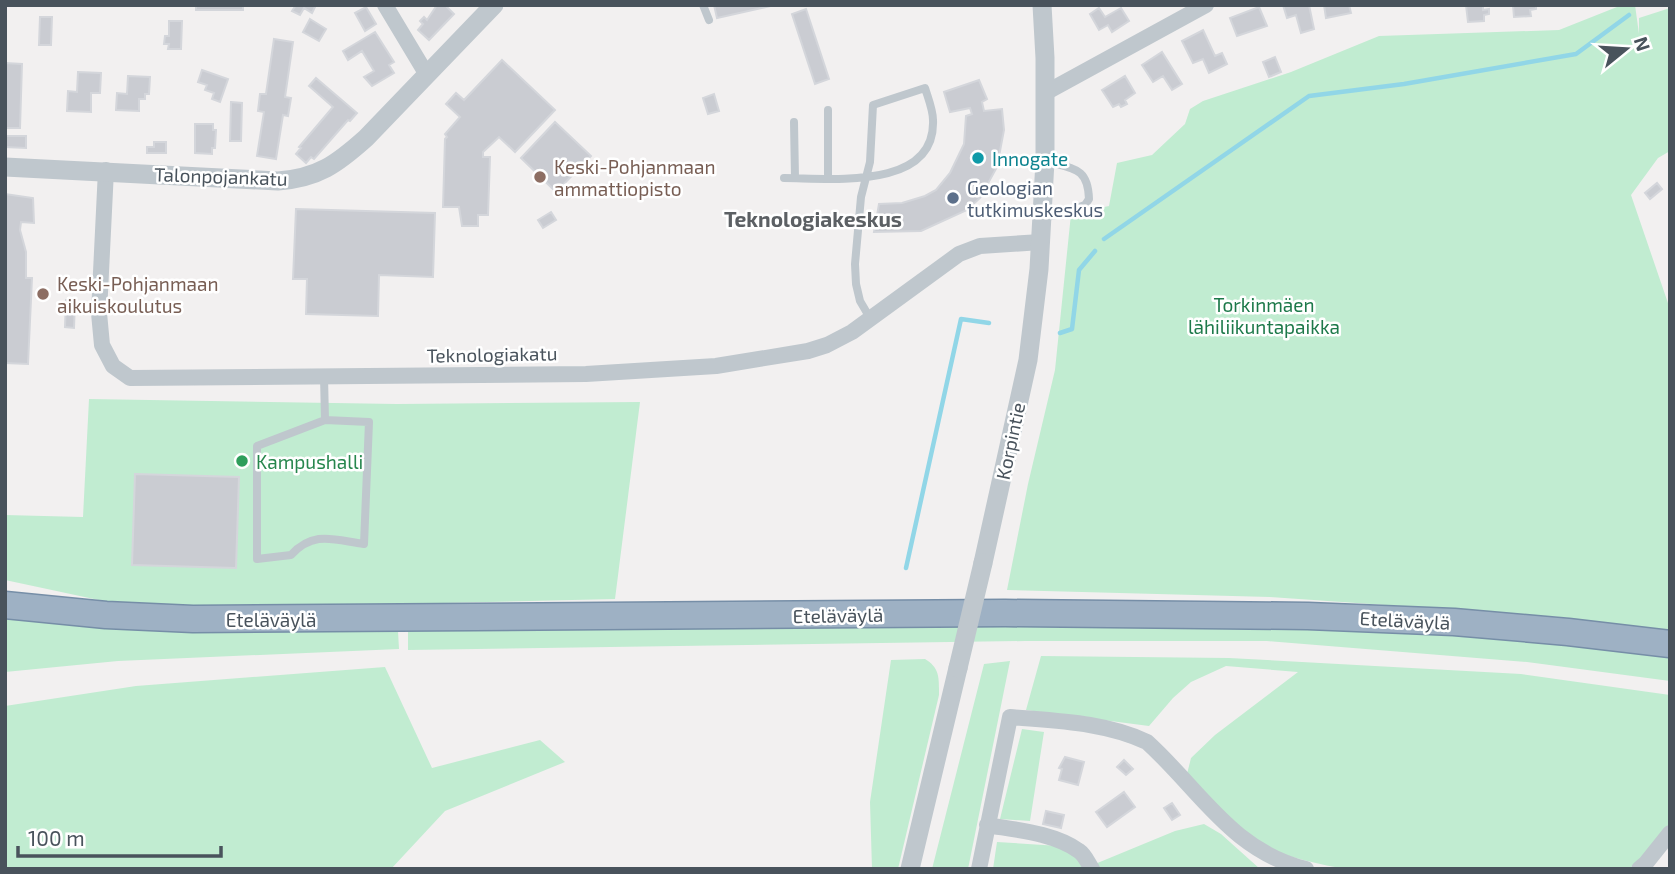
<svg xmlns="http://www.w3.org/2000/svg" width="1675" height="874" font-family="'Exo 2',sans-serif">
<rect width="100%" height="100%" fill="#f2f0f0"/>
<path fill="#c1ecd1" d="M1622,5h13l4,29v-16l31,-10v143l-12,7 -27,37 39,114v322l-110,-14 -290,-20 -263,-7 21,-106 27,-114 16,-156 38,-8 8,-43 35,-8 33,-31 5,-15 13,-8 88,-29 88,-36 180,-6z
M89,399l308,5 243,-2 -25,197 -390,9 -103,-3 -117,-25v-65l78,2z
M5,617l262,14h131l1,18 -281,12 -113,11z
M1031,624l340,5 299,24v28l-143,-19 -260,-21h-242l-617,9v-19z
M1041,656l188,2 292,16 149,21v132l-30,34 -12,8h-282c-37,-7 -77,-14 -106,-40 -19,-16 -35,-37 -53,-55l4,-16 24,-23 83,-63 -72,-6 -35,16 -18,16 -24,28 -123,-16z
M925,659c15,9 14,19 14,36l-41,174h-26l-2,-67 21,-142z
M1010,661l-42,208h-36l52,-205z
M385,667l47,101 108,-28 25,22 -120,49 -54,58h-386v-163l131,-20z
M1022,729l22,3 -14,89 -30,-2z
M1204,824l17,10 39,35h-267l4,-27 62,4 36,18 80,-33z"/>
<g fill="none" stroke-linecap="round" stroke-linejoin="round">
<path stroke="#91d6e7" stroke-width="4.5" d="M1104,239l205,-143 95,-12 172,-30 53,-39
M1060,333l12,-4 7,-59 16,-19
M906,568l55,-249 28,4"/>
</g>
<path fill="#caccd2" stroke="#d4d6db" stroke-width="2" d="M196,5h47v5h-47z
M296,5h20l-4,8 -8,-5 -4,7 -8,-4z
M437,5h8l9,9 -25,26 -11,-10 5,-6 -3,-3 4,-4 3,3z
M714,5h61l-58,13z
M1283,5h26l5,24 -13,4 -5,-18 -9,3z
M1324,5h25l2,8 -25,5z
M1466,5h17v5l6,-1v5l-5,1v6l-16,1z
M1513,5h23v4l-6,1 1,6 -17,1z
M366,7l10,17 -11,7 -10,-18z
M1259,7l8,19 -30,10 -7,-18z
M1099,8l6,9 16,-9 8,13 -17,11 -4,-7 -9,5 -9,-16z
M806,9l23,70 -14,5 -23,-70z
M40,17h12l-1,28h-12z
M310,19l16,10 -7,12 -16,-9z
M169,21h13l-1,28h-13l1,-5h-5l1,-8h4z
M1203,30l12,26 7,-3 5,11 -18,9 -6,-14 -10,4 -11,-22z
M375,32l19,30 -5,3 5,8 -22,13 -8,-9 10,-6 -12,-20 -14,9 -5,-9z
M274,39l19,3 -8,55 6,1 -3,18 -5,-1 -7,44 -19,-3 7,-44 -6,-1 2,-17h6z
M1162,52l20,32 -10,6 -9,-14 -10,6 -11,-17z
M1275,57l6,15 -12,5 -6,-15z
M502,60l53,50 -40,42 -16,-15 -16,15v5h7l-2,58h-10v11h-16l-3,-19h-16l2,-68 2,-2 -2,-3 15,-17 -14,-13 10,-11 8,7z
M5,63l17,1 -2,64h-15z
M202,70l26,9 -8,23 -8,-3 2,-6 -9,-3 2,-5 -9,-3z
M78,72l23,1 -1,20h-9v19l-24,-1 1,-20 9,1z
M128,76l22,1 -1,17h-4v5h-6v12l-23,-1 1,-17 10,1z
M1125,76l10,17 -10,7 2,4 -6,3 -2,-3 -6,3 -11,-17z
M316,78l41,35 -7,8 -2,-1 -34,39 -3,-2 -5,6 -10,-9 5,-6 -2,-1 34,-40 -24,-21z
M979,80l8,19 -5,3 2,9 18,-2 2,21 -7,37 -17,31 -13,12 -46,21 -47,1 5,-28 23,-1 23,-7 11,-6 14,-17 14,-29 2,-28 6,-2 -2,-6 -20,4 -6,-20z
M714,94l5,17 -11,3 -5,-16z
M231,102l11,1 -1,38h-11z
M555,122l36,34 -35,36 -35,-34z
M195,124h18v6h3l-1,18h-3v6l-17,-1z
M5,136h21v12l-21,-1z
M154,142h12v11h-19v-6h7z
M1657,183l5,6 -12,10 -5,-6z
M5,194l28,4 1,25 -13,-1 -1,8 6,22v26h6l-4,86 -23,-1z
M296,209l139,4 -2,64 -54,-2 -1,41 -72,-2 1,-35h-14z
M551,212l5,8 -13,8 -5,-8z
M66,300h9l-1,28 -9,-1z
M135,474l104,3 -3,91 -104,-3z
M1065,757l19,5 -6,23 -19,-5 3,-11 -3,-1z
M1124,760l9,9 -7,6 -9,-8z
M1124,792l11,15 -28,20 -11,-15z
M1172,803l8,12 -8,5 -8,-12z
M1046,811l18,4 -3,13 -18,-4z"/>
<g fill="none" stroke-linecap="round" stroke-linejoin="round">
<defs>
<path id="trunk" d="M5,605l101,10 87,4 812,-6 303,3 146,6 114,10 102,12"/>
</defs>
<use href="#trunk" stroke="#768ea7" stroke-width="29"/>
<path stroke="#bfc7cd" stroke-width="8" d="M703,5l6,15
M828,110v68
M794,122l1,56
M784,178c45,0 152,13 149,-58 0,-10 -5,-22 -8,-32l-52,17 -3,57 -9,35 -6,67 1,20 4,17 10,17
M1042,219l43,-14 4,-6c-1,-33 -17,-30 -44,-38
M324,376l1,44 -68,26v113l34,-4c23,-25 43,-15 73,-11l5,-122 -44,-2"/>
<path stroke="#bfc7cd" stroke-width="16" d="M385,5l42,70
M1045,93l161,-88
M106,170l-7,143 3,32 11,21 17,12 456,-4 130,-8 92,-15 19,-6 25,-13 107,-78 21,-8 61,-4
M987,825c29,5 67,8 92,26 6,4 9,12 13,18
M979,869l31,-152c46,4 95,5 137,25 53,48 85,109 159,127
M1639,869l7,-6 24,-30"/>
<path stroke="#bfc7cd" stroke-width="19" d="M5,167l273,14c40,-3 59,-17 88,-43l128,-133
M983,563l45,-203 11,-91 6,-108v-103l-3,-53
M910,869l48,-201"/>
<use href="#trunk" stroke="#9eb1c4" stroke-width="26"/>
<path stroke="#bfc7cd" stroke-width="19" d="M958,668l25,-105"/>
</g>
<circle fill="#0f9aa8" stroke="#fff" stroke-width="2.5" cx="978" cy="158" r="7"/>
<g fill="#8d6e63" stroke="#fff" stroke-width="2.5">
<circle cx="540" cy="177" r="7"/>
<circle cx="43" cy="294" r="7"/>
</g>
<circle fill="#5c6f8a" stroke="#fff" stroke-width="2.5" cx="953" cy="198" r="7"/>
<circle fill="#2e9e5b" stroke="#fff" stroke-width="2.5" cx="242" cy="461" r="7"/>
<g text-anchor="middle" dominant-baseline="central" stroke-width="5" stroke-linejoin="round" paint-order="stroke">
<g font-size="19" fill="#0d838f" stroke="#fff" text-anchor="start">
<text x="992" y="158">Innogate</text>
</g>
<g font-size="19" fill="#785e54" stroke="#fff" text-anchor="start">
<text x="554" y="166">Keski-Pohjanmaan<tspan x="554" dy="22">ammattiopisto</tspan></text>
<text x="57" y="283">Keski-Pohjanmaan<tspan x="57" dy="22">aikuiskoulutus</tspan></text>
</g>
<g font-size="19" fill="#49535c" stroke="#fff">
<text transform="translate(221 176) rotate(2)">Talonpojankatu</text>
<text transform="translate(492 354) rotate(-1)">Teknologiakatu</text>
<text transform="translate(1010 441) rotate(-78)">Korpintie</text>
<text transform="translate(838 615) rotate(-1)">Eteläväylä</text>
<text x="271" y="619">Eteläväylä</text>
<text transform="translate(1405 620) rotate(3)">Eteläväylä</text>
</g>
<g font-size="19" fill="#4e5e75" stroke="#fff" text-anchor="start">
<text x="967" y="187">Geologian<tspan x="967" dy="22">tutkimuskeskus</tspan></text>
</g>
<g font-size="19" fill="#1d794a" stroke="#fff">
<text x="1264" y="304">Torkinmäen<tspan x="1264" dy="22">lähiliikuntapaikka</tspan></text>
</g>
<g font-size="19" fill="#27864d" stroke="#fff" text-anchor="start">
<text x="256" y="461">Kampushalli</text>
</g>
<g font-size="21" font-weight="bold" fill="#5c6064" stroke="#fff">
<text x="813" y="218">Teknologiakeskus</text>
</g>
</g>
<rect width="1675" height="874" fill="none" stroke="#49535c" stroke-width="14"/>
<g transform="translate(1626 49) rotate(72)" stroke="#ffffff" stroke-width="5" paint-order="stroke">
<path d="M0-5L12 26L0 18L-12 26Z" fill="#49535c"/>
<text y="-10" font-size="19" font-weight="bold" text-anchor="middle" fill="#49535c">N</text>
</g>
<path d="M18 846v10h203v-10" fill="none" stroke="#49535c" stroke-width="3.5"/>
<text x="28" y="846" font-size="21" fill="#49535c" stroke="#ffffff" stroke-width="5" paint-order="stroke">100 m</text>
</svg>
